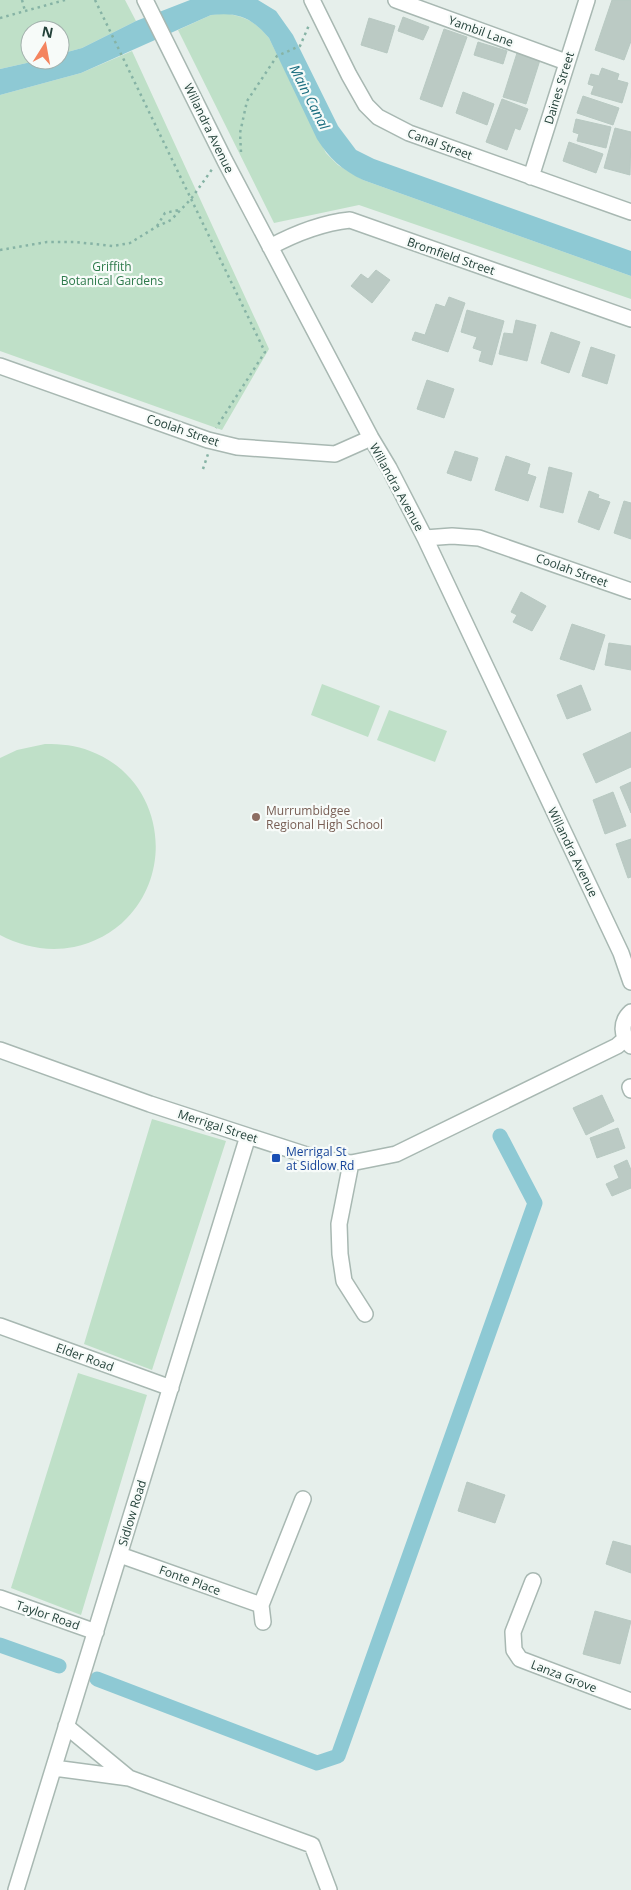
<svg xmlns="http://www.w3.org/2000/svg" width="631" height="1890" font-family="'Open Sans',sans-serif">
<rect width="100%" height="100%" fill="#e6efeb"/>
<path fill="#bfe0c8" d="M0,0h125l11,21 -54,27 -22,6v-24h-30v30h10l-40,9z
M226,13c21,5 29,8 43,25l57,115 12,12 25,15 268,96v23l-272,-94 -85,18 -96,-193 33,-15z
M132,51l137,298 -47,81 -222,-79v-256l81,-22z
M322,684l58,22 -12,31 -57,-22z
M389,710l58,21 -12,31 -58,-22z
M45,744c16,0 31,1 45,7 70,26 87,115 37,167 -14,15 -34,25 -53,29 -26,5 -51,0 -74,-12v-177l17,-8z
M152,1119l74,22 -74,229 -68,-26z
M78,1373l69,22 -66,220 -70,-27z"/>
<path fill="#8ec9d4" d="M190,0h68l18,11 17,24 45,91 18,24 18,9 257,92v25l-268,-96c-21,-10 -34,-22 -46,-41l-48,-101c-18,-21 -31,-26 -58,-23l-130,58 -81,22v-26l40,-9h20v-6l22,-6 54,-27z"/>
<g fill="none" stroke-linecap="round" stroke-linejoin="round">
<path stroke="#8ec9d4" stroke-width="15" d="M0,1645l59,21
M97,1679l220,84 21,-7 197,-553 -35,-67"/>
</g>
<path fill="#bbcac4" stroke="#b8c9c2" d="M612,0h19v41l-7,19 -29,-10z
M403,17l26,10 -6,13 -25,-9z
M369,18l26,8 -8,27 -26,-8z
M444,29l23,8 -25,70 -22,-8z
M478,42l29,9 -4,13 -29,-9z
M517,53l23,7 -14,44 -23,-7z
M602,68l17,6 -2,6 11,3 -6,20 -31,-9 3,-8 -6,-2 3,-10 8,2z
M463,92l31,12 -7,21 -31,-12z
M583,96l36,12 -6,17 -36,-12z
M502,99l26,10 -8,21 -5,-2 -8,22 -21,-8z
M576,119l35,8 -5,21 -29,-7 2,-7 -6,-2z
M615,128l16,4 -1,43 -26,-7z
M569,142l34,12 -7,19 -33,-12z
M376,270l14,10 -18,23 -21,-17 10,-12 7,5z
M449,297l16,6 -17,49 -36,-12 3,-8 10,3 11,-31 9,3z
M467,310l37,11 -12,44 -13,-4 3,-10 -9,-3 4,-11 -16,-5z
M516,320l20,5 -9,36 -28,-7 5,-21 9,1z
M551,332l29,10 -11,31 -28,-10z
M591,347l24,8 -8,29 -25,-8z
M427,380l27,9 -10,29 -27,-9z
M455,451l23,7 -7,23 -24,-8z
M506,456l24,8 -3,10 9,3 -8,24 -33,-11z
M549,467l23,6 -9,40 -23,-6z
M589,491l10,4 -1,3 12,4 -11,28 -21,-8z
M624,501l7,2v36l-17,-6z
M521,592l25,14 -14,25 -19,-9 4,-7 -6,-3z
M572,624l33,11 -11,35 -34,-11z
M609,643l22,3v24l-26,-5z
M581,685l10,25 -24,9 -10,-24z
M631,732v35l-35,16 -13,-29z
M631,782v31l-11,-26z
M613,792l13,34 -21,8 -12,-34z
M631,839v38l-3,1 -12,-34z
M602,1095l12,26 -28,14 -13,-27z
M618,1128l7,20 -28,10 -7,-20z
M627,1160l4,10v18l-19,8 -6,-12 13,-6 -5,-12z
M467,1482l38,13 -10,28 -37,-12z
M613,1541l18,5v27l-25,-9z
M595,1611l36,10 -11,43 -37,-10z"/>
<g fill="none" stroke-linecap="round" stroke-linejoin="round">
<defs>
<path id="minor" d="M145,0l80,161 146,277 18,30 36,70 196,415 10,29
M312,0l37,75 17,30 12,12 31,16 222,79
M396,0l170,62
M531,177l56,-177
M270,247c26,-14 52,-24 80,-27l281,99
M0,366l208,74 29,7 98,7 36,-16
M425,538l27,-2 27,2 152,53
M631,1012c-11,10 -10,24 0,34
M0,1050l150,54 98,32 71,23 32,4 45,-9 221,-108 8,-7
M630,1087l1,3
M351,1163l-12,61 1,30 4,27 21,33
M0,1326l171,62
M120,1555l141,50 42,-106
M533,1581l-20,51 1,18 6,9 111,42
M0,1598l96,34
M261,1605l2,17
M66,1726l63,52
M54,1768l75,10 183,67 17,45
M16,1890l232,-754"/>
</defs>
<use href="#minor" stroke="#a8b8b2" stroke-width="18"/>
<path stroke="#86b3a5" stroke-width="2.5" stroke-dasharray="2.5 4" stroke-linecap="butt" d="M22,0l3,11
M95,0l170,352 -49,76
M0,18l65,-18
M241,152l-1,-19 7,-32 30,-45 23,-10 9,-21
M157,226l8,-13 14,-3
M0,250l47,-8h28l38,4 17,-3 26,-16 15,-7 20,-21 22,-31
M203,469l5,-15"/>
<use href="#minor" stroke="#fff" stroke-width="15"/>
</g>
<circle fill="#8d6e63" stroke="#f7fbf9" stroke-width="2" cx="256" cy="817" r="5"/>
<rect fill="#1a4fb4" stroke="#f7fbf9" stroke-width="2" x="271" y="1153" width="10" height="10" rx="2.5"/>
<g text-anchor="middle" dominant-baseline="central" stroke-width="4.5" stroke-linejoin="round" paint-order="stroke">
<g font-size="12" fill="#24423a" stroke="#f7fbf9">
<text transform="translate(481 31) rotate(20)">Yambil Lane</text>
<text transform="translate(559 88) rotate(-73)">Daines Street</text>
<text transform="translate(209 128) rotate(64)">Willandra Avenue</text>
<text transform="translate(440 144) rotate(20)">Canal Street</text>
<text transform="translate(451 256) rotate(19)">Bromfield Street</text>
<text transform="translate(183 430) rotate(19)">Coolah Street</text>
<text transform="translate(397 487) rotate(61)">Willandra Avenue</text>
<text transform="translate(572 570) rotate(20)">Coolah Street</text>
<text transform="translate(573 852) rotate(64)">Willandra Avenue</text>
<text transform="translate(218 1126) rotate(18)">Merrigal Street</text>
<text transform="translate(85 1357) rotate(20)">Elder Road</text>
<text transform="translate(132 1513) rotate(-73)">Sidlow Road</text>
<text transform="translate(190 1580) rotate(20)">Fonte Place</text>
<text transform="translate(48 1615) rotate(19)">Taylor Road</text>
<text transform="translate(564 1676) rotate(21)">Lanza Grove</text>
</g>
<g font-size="12" fill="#2d7a4b" stroke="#f7fbf9">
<text x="112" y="266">Griffith<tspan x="112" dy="14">Botanical Gardens</tspan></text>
</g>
<g font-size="12" fill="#785e54" stroke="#f7fbf9" text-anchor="start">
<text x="266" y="810">Murrumbidgee<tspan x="266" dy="14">Regional High School</tspan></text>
</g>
<g font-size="12" fill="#164399" stroke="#f7fbf9" text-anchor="start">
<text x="286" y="1151">Merrigal St<tspan x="286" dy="14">at Sidlow Rd</tspan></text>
</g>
<g font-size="14" font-style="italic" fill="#1c6f80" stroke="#f7fbf9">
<text transform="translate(310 97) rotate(63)">Main Canal</text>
</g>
</g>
<g transform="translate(45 45) rotate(11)"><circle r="24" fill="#f7fbf9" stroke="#a3b1ad"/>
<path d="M0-4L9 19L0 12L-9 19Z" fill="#f4845f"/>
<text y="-8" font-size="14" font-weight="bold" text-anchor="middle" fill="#24423a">N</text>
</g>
</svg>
